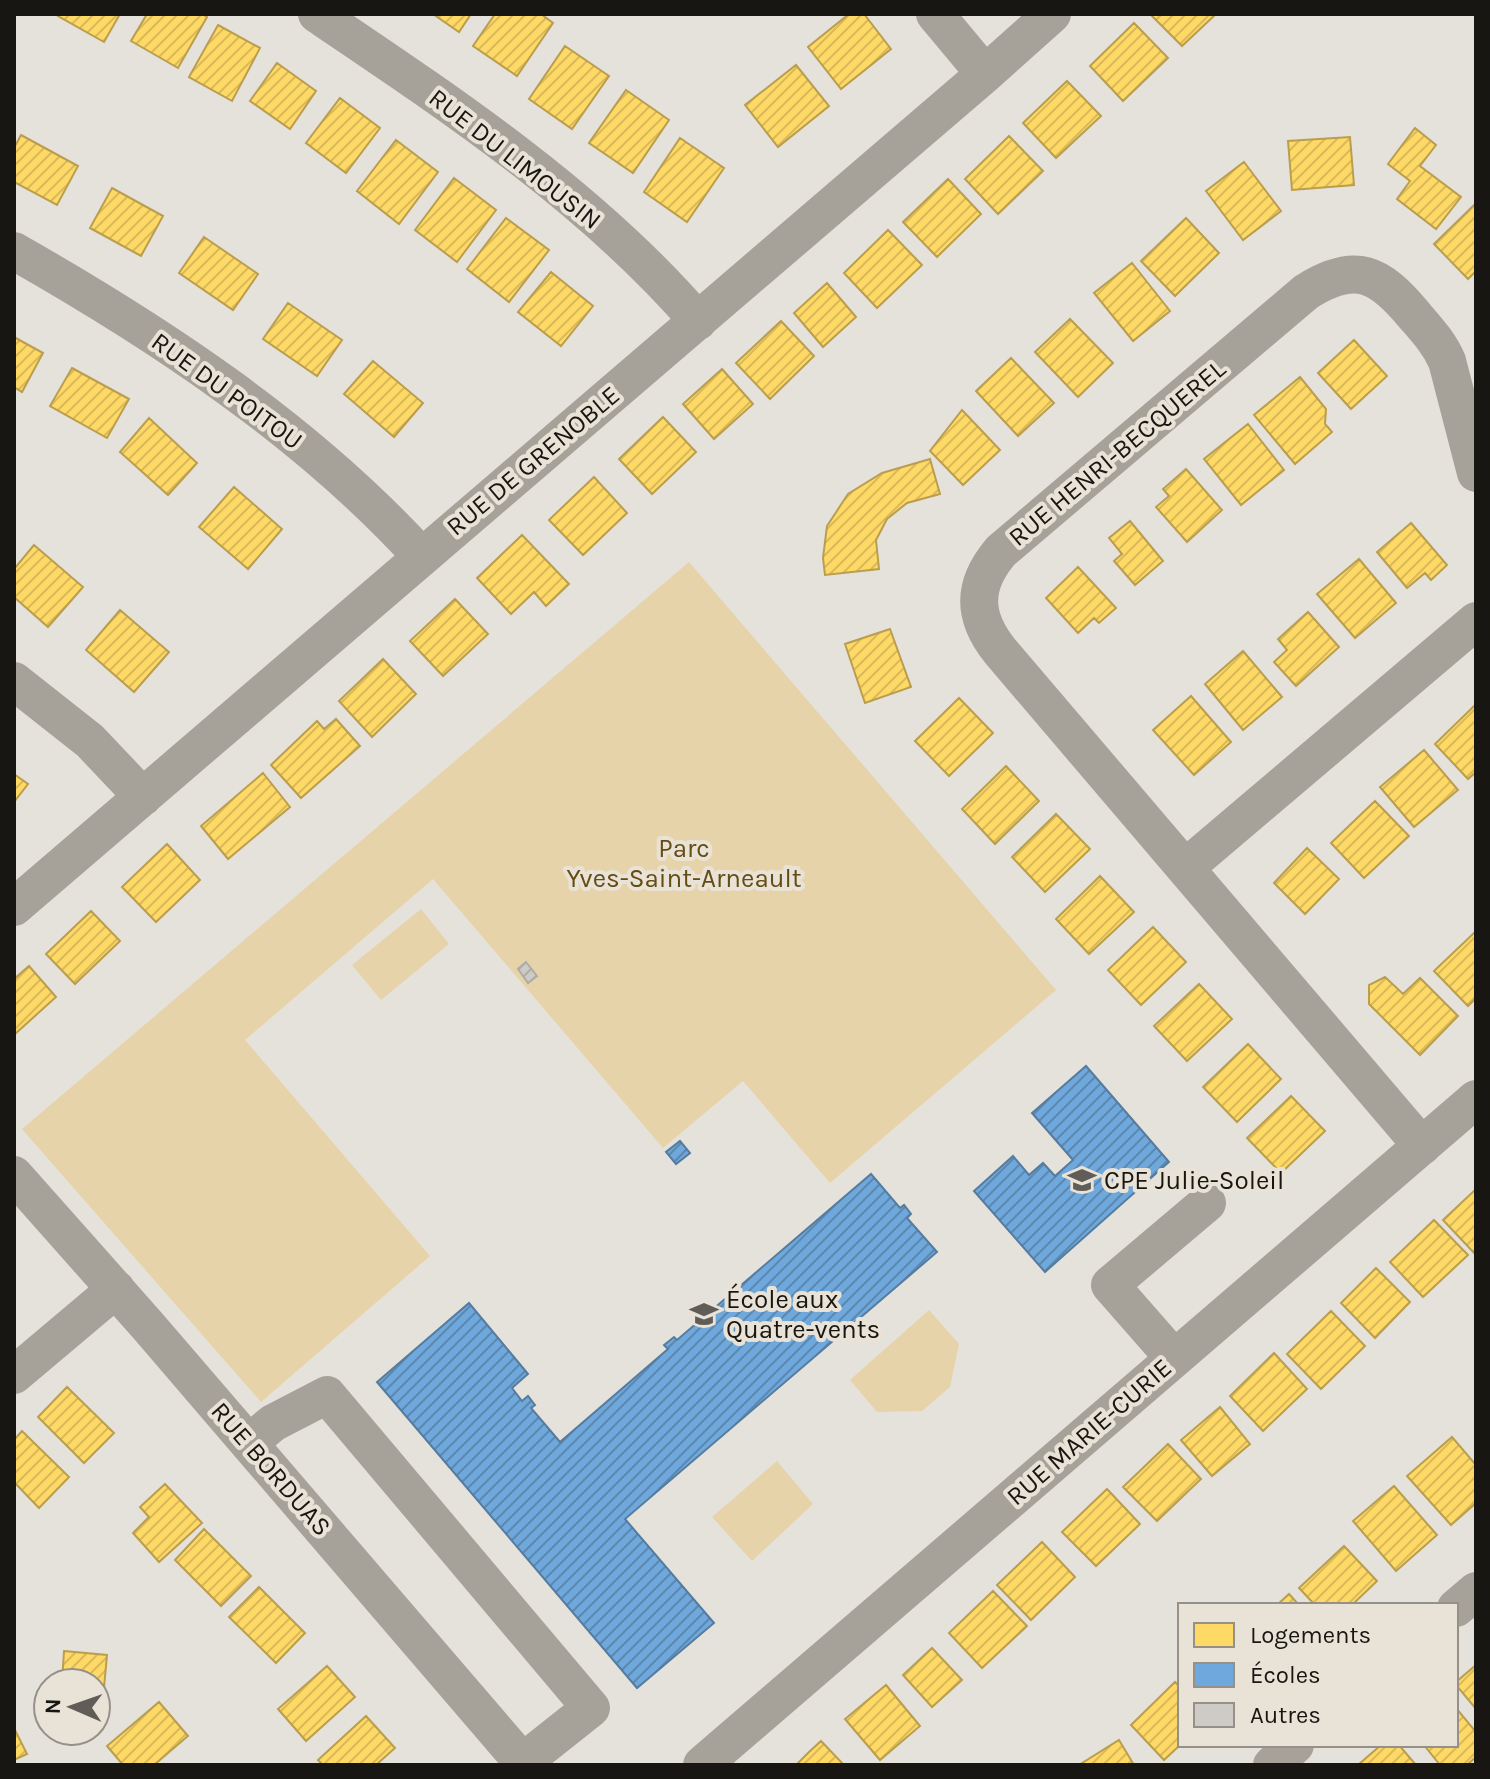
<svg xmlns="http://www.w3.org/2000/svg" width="1490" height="1779" font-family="Karla,sans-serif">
<defs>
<pattern id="homes-hatch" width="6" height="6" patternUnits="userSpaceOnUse" patternTransform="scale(2)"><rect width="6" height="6" fill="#ffd966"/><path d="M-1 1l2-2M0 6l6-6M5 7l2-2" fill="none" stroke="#daba57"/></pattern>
<pattern id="schools-hatch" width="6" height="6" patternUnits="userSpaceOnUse" patternTransform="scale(2)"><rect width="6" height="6" fill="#6fa8dc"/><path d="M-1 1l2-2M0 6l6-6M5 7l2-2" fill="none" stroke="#5a88b1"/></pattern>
<pattern id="building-hatch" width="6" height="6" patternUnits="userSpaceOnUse" patternTransform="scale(2)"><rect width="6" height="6" fill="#cecbc6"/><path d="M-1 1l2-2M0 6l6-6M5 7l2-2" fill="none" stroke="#b0aea9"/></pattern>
</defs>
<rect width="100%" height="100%" fill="#e5e2db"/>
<path fill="#e7d3aa" d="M689,562l367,428 -226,193 -87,-102 -80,67 -230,-269 -188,161 185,216 -169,146 -239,-273z
M421,909l28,35 -68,56 -29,-35z
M929,1310l30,34 -9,43 -28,24 -45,1 -27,-32z
M777,1461l36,43 -61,57 -40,-44z"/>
<path fill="url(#homes-hatch)" stroke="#ba9e4d" stroke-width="2" d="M59,14h61l-16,28 -46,-26z
M147,14h55l5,3 -29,51 -47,-27z
M433,14h38l-12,18z
M495,14h46l12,9 -36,53 -44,-30z
M849,14h15l27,35 -50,40 -33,-42z
M1150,14h66l-34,32z
M1134,23l34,35 -45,43 -33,-35z
M218,25l42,23 -28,53 -43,-24z
M565,46l44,30 -37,53 -43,-30z
M277,63l39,28 -26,38 -40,-28z
M796,65l33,41 -51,41 -33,-42z
M1067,81l34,35 -45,42 -33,-35z
M626,90l43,30 -36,53 -44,-30z
M340,98l40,30 -34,45 -40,-30z
M1415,128l21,17 -16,21 41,31 -25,32 -39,-30 13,-18 -22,-17z
M21,135l57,31 -21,39 -43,-23v-34z
M1009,136l34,35 -45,43 -33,-35z
M1350,137l4,48 -62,5 -4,-49z
M680,138l44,30 -37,54 -43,-30z
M396,140l42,32 -39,52 -42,-33z
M1244,162l37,49 -38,29 -37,-49z
M454,178l42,32 -39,52 -42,-32z
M948,179l33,35 -44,43 -34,-35z
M112,188l51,28 -22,40 -51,-28z
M1476,203v68l-8,8 -34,-35z
M506,218l43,32 -40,52 -42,-33z
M1186,218l33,35 -44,43 -34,-35z
M888,230l34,35 -45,43 -33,-35z
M204,237l54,37 -25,36 -54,-37z
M1132,263l38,48 -37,30 -39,-48z
M551,272l42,34 -32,40 -43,-34z
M827,283l29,34 -33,30 -29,-34z
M288,303l54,37 -25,36 -54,-37z
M1070,319l43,44 -35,34 -43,-45z
M781,321l33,35 -44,43 -34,-36z
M14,337l29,16 -21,39 -8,-5z
M1354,340l33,36 -36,33 -33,-36z
M1011,358l43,45 -36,33 -42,-45z
M373,361l50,42 -29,34 -50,-43z
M72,368l57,31 -22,39 -57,-32z
M722,369l31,35 -39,35 -31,-35z
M1300,377l26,32 -1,15 7,8 -37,32 -41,-49z
M962,410l38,40 -37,35 -33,-34z
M663,417l33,35 -44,42 -33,-35z
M149,418l48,45 -29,32 -48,-43z
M1248,424l36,46 -43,35 -37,-46z
M930,459l10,35 -33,9 -20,16 -11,21 3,29 -54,6 -2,-17 4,-32 21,-32 34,-21z
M1186,469l36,41 -35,32 -31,-35 13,-11 -6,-7z
M594,477l33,36 -44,42 -34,-35z
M234,487l48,42 -34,40 -49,-42z
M1130,521l33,40 -28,24 -21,-24 8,-7 -13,-16z
M1411,523l36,42 -16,15 -6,-7 -18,15 -30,-36z
M522,535l47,49 -23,22 -12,-14 -23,22 -34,-36z
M34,545l49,42 -35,40 -34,-30v-28z
M1359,559l37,44 -41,35 -38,-44z
M1078,567l38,41 -17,15 -5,-5 -16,15 -32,-35z
M455,599l33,35 -45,42 -33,-35z
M120,610l49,42 -35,40 -48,-42z
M1308,612l31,35 -43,39 -22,-24 13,-12 -9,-11z
M890,629l21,58 -46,16 -20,-59z
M1243,651l39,46 -39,33 -38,-46z
M383,659l33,35 -44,43 -33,-36z
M1191,696l40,46 -37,33 -41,-45z
M959,698l34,35 -44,43 -34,-35z
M1476,704v68l-8,7 -33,-35z
M336,719l24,27 -59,52 -30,-33 46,-44 7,8z
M1424,750l34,40 -44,37 -34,-40z
M1006,766l33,35 -44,43 -33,-35z
M263,773l27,34 -62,52 -27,-33z
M14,774l14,10 -14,18z
M1375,801l34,35 -45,42 -33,-35z
M1056,814l34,35 -45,43 -33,-35z
M167,844l33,36 -44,42 -34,-35z
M1307,848l32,31 -34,35 -31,-31z
M1100,876l34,36 -45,42 -33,-35z
M91,911l29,30 -45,43 -29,-30z
M1153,927l33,35 -45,43 -33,-35z
M1476,931v67l-8,8 -34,-35z
M29,966l27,31 -41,37 -1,-55z
M1385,977l18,17 17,-16 38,38 -38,39 -51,-51v-19z
M1199,984l33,35 -45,42 -33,-35z
M1248,1044l33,35 -44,43 -34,-35z
M1291,1096l34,35 -44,42 -34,-35z
M1476,1189v66l-33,-35z
M1434,1220l34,35 -45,42 -33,-35z
M1376,1268l34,34 -35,36 -34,-35z
M1331,1311l34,35 -44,43 -34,-35z
M1274,1353l33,36 -44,42 -33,-35z
M67,1387l47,46 -30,30 -46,-46z
M1220,1407l30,37 -38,32 -31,-36z
M22,1431l47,46 -30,31 -25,-26v-42z
M1452,1437l24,28v38l-25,22 -44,-49z
M1168,1444l33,35 -44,42 -34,-34z
M165,1484l37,39 -43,39 -26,-29 16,-16 -9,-10z
M1394,1486l43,49 -41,36 -43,-50z
M1107,1489l33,35 -44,42 -34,-34z
M204,1529l47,47 -30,30 -46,-46z
M1042,1542l33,35 -44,43 -34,-35z
M1344,1546l33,35 -25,24h-37l-16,-17z
M259,1587l46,46 -29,30 -47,-46z
M993,1591l34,35 -45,42 -33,-35z
M1289,1594l10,11h-22z
M932,1648l30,32 -30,27 -29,-32z
M64,1651l43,4 -6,65h-5v-37h-34z
M1476,1665v44l-20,-24v-3z
M327,1666l28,31 -49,44 -28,-32z
M1175,1682l5,5v58l-16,15 -33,-35z
M886,1685l34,41 -40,34 -35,-41z
M159,1702l29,34 -34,29h-31l-16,-19z
M1456,1708l20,24v25l-9,8h-27l-16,-20h32z
M366,1716l29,32 -19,17h-53l-5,-5z
M14,1728l13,26 -13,6z
M1119,1740l15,25h-55z
M821,1741l23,24h-48l13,-13z
M1381,1745h18l17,20h-58z"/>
<path fill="url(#schools-hatch)" stroke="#557c9f" stroke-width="2" d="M1086,1066l83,96 -124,110 -71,-81 39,-35 16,19 14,-12 12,13 18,-16 -41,-47z
M680,1141l10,12 -14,11 -10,-12z
M871,1174l29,34 4,-3 7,9 -4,4 30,34 -312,267 89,104 -77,65 -260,-306 92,-79 59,71 -16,14 10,13 6,-5 7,9 -4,3 29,34 108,-93 -4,-4 10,-8 3,3z"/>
<path fill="url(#building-hatch)" stroke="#aeaca6" stroke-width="2" d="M526,962l11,14 -9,7 -10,-14z"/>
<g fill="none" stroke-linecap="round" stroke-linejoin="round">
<path stroke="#a7a299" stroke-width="38" d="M317,14c135,91 275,184 381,307
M935,14l50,60
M14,251c146,83 293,180 407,305
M14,681l76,60 53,56
M1185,868l291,-247
M14,907l971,-833 67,-60
M1422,1146l-422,-495c-28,-35 -28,-66 1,-100l305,-259c50,-32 74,-18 108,23 13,15 25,28 33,46l29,112
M14,1175l134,151 377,439
M1174,1358l-64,-73 97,-82
M14,1375l102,-86
M249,1443l24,-20 54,-28 264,313 -68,54
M1456,1608l20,-17
M702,1765l774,-666
M1272,1765l23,-20"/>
</g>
<defs>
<symbol id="school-bare" viewBox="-9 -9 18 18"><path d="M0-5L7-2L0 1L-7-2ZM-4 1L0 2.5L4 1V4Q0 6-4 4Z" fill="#605d58" stroke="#e9e3d7" stroke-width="2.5" paint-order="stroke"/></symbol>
</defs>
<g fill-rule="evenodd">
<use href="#school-bare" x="1062" y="1160" width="40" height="40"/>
<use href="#school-bare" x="684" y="1294" width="40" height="40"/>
</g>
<g text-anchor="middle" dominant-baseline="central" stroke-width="8" stroke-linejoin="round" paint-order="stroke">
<g font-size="26" fill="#181612" stroke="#e9e3d7">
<text transform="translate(515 159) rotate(38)">RUE DU LIMOUSIN</text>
<text transform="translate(227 391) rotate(36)">RUE DU POITOU</text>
<text transform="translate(1117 453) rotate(-40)">RUE HENRI-BECQUEREL</text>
<text transform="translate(533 461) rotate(-40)">RUE DE GRENOBLE</text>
<text transform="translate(1089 1432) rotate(-41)">RUE MARIE-CURIE</text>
<text transform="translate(271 1469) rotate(49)">RUE BORDUAS</text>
</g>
<g font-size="26" fill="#644c13" stroke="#e9e3d7">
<text x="684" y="848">Parc<tspan x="684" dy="30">Yves-Saint-Arneault</tspan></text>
</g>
<g font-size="26" fill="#181612" stroke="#e9e3d7" text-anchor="start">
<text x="1104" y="1180">CPE Julie-Soleil</text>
<text x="726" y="1299">École aux<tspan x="726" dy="30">Quatre-vents</tspan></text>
</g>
</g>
<rect width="1490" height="1779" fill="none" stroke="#181612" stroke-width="32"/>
<rect x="1178" y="1603" width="280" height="144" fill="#e9e3d7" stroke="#959188" stroke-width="2"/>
<rect x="1194" y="1623" width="40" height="24" fill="#ffd966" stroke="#959188" stroke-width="2"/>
<text x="1250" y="1643" font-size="24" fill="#181612">Logements</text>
<rect x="1194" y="1663" width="40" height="24" fill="#6fa8dc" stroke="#959188" stroke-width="2"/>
<text x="1250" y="1683" font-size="24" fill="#181612">Écoles</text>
<rect x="1194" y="1703" width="40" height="24" fill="#cecbc6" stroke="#959188" stroke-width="2"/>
<text x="1250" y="1723" font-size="24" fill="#181612">Autres</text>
<g transform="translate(72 1707) rotate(272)"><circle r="38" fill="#e9e3d7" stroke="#959188" stroke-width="2"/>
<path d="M0-6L14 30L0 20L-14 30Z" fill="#605d58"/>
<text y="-12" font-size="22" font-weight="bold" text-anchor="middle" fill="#181612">N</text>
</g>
</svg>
